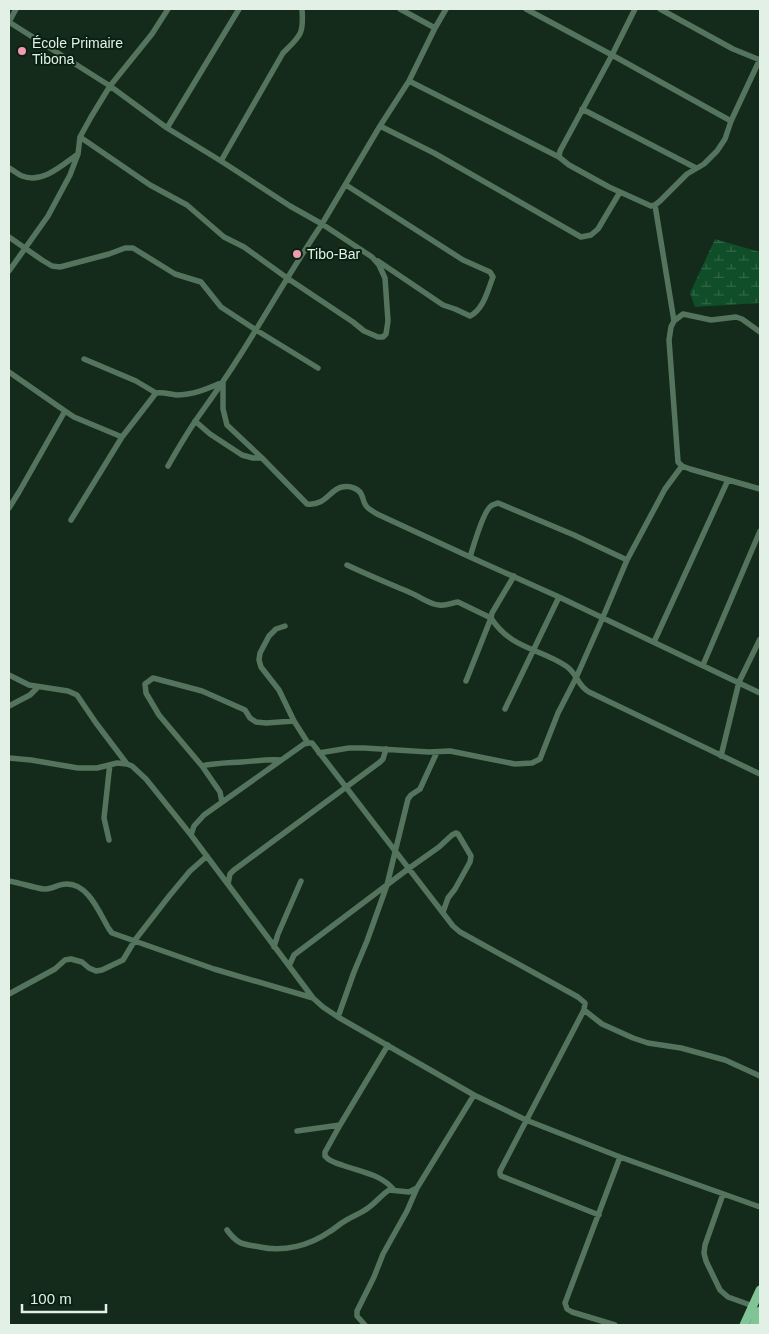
<svg xmlns="http://www.w3.org/2000/svg" width="769" height="1334" font-family="Arial,sans-serif">
<defs>
<pattern id="wetland-marsh" width="20" height="14" patternUnits="userSpaceOnUse" patternTransform="scale(1.25)"><rect width="20" height="14" fill="#104d29"/><path d="M1 5h8M5 5V1M11 12h8M15 12V8" fill="none" stroke="#326748"/></pattern>
</defs>
<rect width="100%" height="100%" fill="#142b1b"/>
<path fill="url(#wetland-marsh)" d="M715,239l45,13v51l-65,4 -5,-14z"/>
<g fill="none" stroke-linecap="round" stroke-linejoin="round">
<path stroke="#55745d" stroke-width="5.5" d="M400,9l35,19
M526,9l86,46 119,66
M635,9l-23,46 -52,96 -1,6 10,8 40,22 42,19 4,-1 5,-4 27,-27 17,-10 13,-13 8,-12 6,-18 29,-62
M660,9l73,40 27,11
M9,22l101,64 57,42 54,33 69,45 32,18 58,-98 29,-45 26,-53 11,-19
M9,22l7,-13
M409,81l150,76
M582,109l114,59
M380,126l54,27 147,84 10,-2 7,-6 22,-37
M167,128l72,-119
M80,137l70,48 37,20 37,32 20,10 43,31 66,44 11,9 14,6h5l3,-3 2,-13 -3,-43 -6,-13 -7,-8 -50,-33c-30,44 -56,91 -85,136 -13,21 -27,40 -41,60 -10,15 -19,30 -28,46
M221,161l62,-108c17,-17 21,-18 19,-44
M9,168c4,2 8,6 13,8 21,8 40,-11 56,-22
M346,185l117,75 27,12 3,5c-5,12 -9,32 -23,39l-15,-7 -12,-4 -65,-44
M655,205l19,116 -3,6 -2,13 9,122 4,4 8,3 70,20
M9,237l33,23 10,6 8,1 49,-13 16,-6h8l42,26 26,8 20,25 35,23 62,38
M9,271l39,-55 22,-41 8,-21 2,-17 11,-20 19,-31 42,-52 16,-25
M674,321l9,-7 28,6 25,-3 6,2 18,13
M84,359l52,22 20,12
M9,372l56,39 9,6 48,20
M195,421l15,13 32,21 11,3h9
M9,508l10,-16 46,-81
M71,520l51,-83 34,-44c7,-1 13,1 20,2 17,0 31,-6 47,-13v27l4,16 35,33 45,46c19,2 22,-14 35,-17 8,-2 18,2 20,9 2,4 1,5 3,8 2,5 8,7 12,10l93,43 89,40 201,96
M470,557c3,-9 13,-46 21,-51 2,-2 5,-2 7,-3l76,32 53,25
M347,565c21,10 43,19 64,28 10,4 17,11 28,12 7,1 12,-2 19,-3l33,16 -25,63
M514,576l-22,37 -1,5c20,31 48,30 75,48 12,8 10,18 23,26l171,82
M285,626l-9,3 -7,7 -9,17 -1,7 2,7 18,23 15,31 14,22
M654,642l74,-162
M703,665l57,-134
M9,675l20,10 39,6 9,4 19,28 31,41
M9,706l21,-11 8,-8
M505,709l54,-112
M319,753l30,-5h15l65,4 21,-1 65,13 17,-1 8,-4 18,-46 18,-35 27,-61 24,-57 38,-71 17,-23
M721,756l18,-74 21,-43
M9,758l22,2 47,8h19l20,-5 10,1 5,2 14,13 45,56 122,163 10,9 15,10 136,78 52,25 94,37 140,50
M202,766c13,-3 26,-3 40,-4 13,-1 26,-3 39,-2
M222,802l-2,-10 -18,-26 -43,-51 -13,-22 -1,-9 8,-6 49,13 43,19 5,8 6,4 10,1 28,-2
M191,835l3,-9 10,-11 100,-71 4,-1h4l141,183 7,6 118,65 7,6 -1,7 -84,161v3l1,2 98,39
M109,840l-5,-22 5,-46 1,-7
M9,881c11,2 23,6 34,8 8,1 15,-5 23,-5 22,-1 33,28 43,45l3,4 102,36 99,29
M228,884l2,-10 4,-4 146,-108 3,-3 3,-10
M274,947l4,-13 23,-53
M289,966l5,-11 114,-86 31,-22 13,-12 4,-2 2,1 13,22 -1,6 -15,27 -7,9 -5,14
M9,994l46,-25 10,-9 6,-1 11,3 7,6 7,3 6,-1 21,-10 12,-20 35,-45 20,-24 17,-15
M584,1010l18,14 31,14 15,5 33,5 44,12 35,16
M338,1017l16,-45 13,-31 20,-56 21,-86 3,-4 9,-6 17,-37
M340,1125l-15,27v4c4,5 10,7 17,9 19,7 39,9 52,25
M297,1131l43,-6 48,-80
M723,1194l-18,51 -1,8 2,8 14,29 8,7 25,9
M227,1230c11,15 16,14 33,17 23,5 49,-1 69,-15 6,-3 10,-8 16,-11 6,-4 14,-7 20,-11 9,-5 15,-14 24,-20l20,2 8,-4
M365,1325l-8,-9v-5l17,-34 9,-23 24,-43 10,-23 57,-93
M615,1325l-43,-13 -5,-3 -2,-6 55,-146"/>
<path stroke="#81c495" stroke-width="9" d="M744,1325l16,-35
M754,1325l6,-14"/>
</g>
<g fill="#f19ab1" stroke="#0a2112" stroke-width="2">
<circle cx="22" cy="51" r="5"/>
<circle cx="297" cy="254" r="5"/>
</g>
<g text-anchor="middle" dominant-baseline="central" stroke-width="4" stroke-linejoin="round" paint-order="stroke">
<g font-size="14" fill="#e2f0e5" stroke="#0a2112" text-anchor="start">
<text x="32" y="43">École Primaire<tspan x="32" dy="16">Tibona</tspan></text>
<text x="307" y="254">Tibo-Bar</text>
</g>
</g>
<rect width="769" height="1334" fill="none" stroke="#e2f0e5" stroke-width="20"/>
<path d="M22 1304v8h84v-8" fill="none" stroke="#e2f0e5" stroke-width="2.5"/>
<text x="30" y="1304" font-size="15" fill="#e2f0e5" stroke="#0a2112" stroke-width="4" paint-order="stroke">100 m</text>
</svg>
